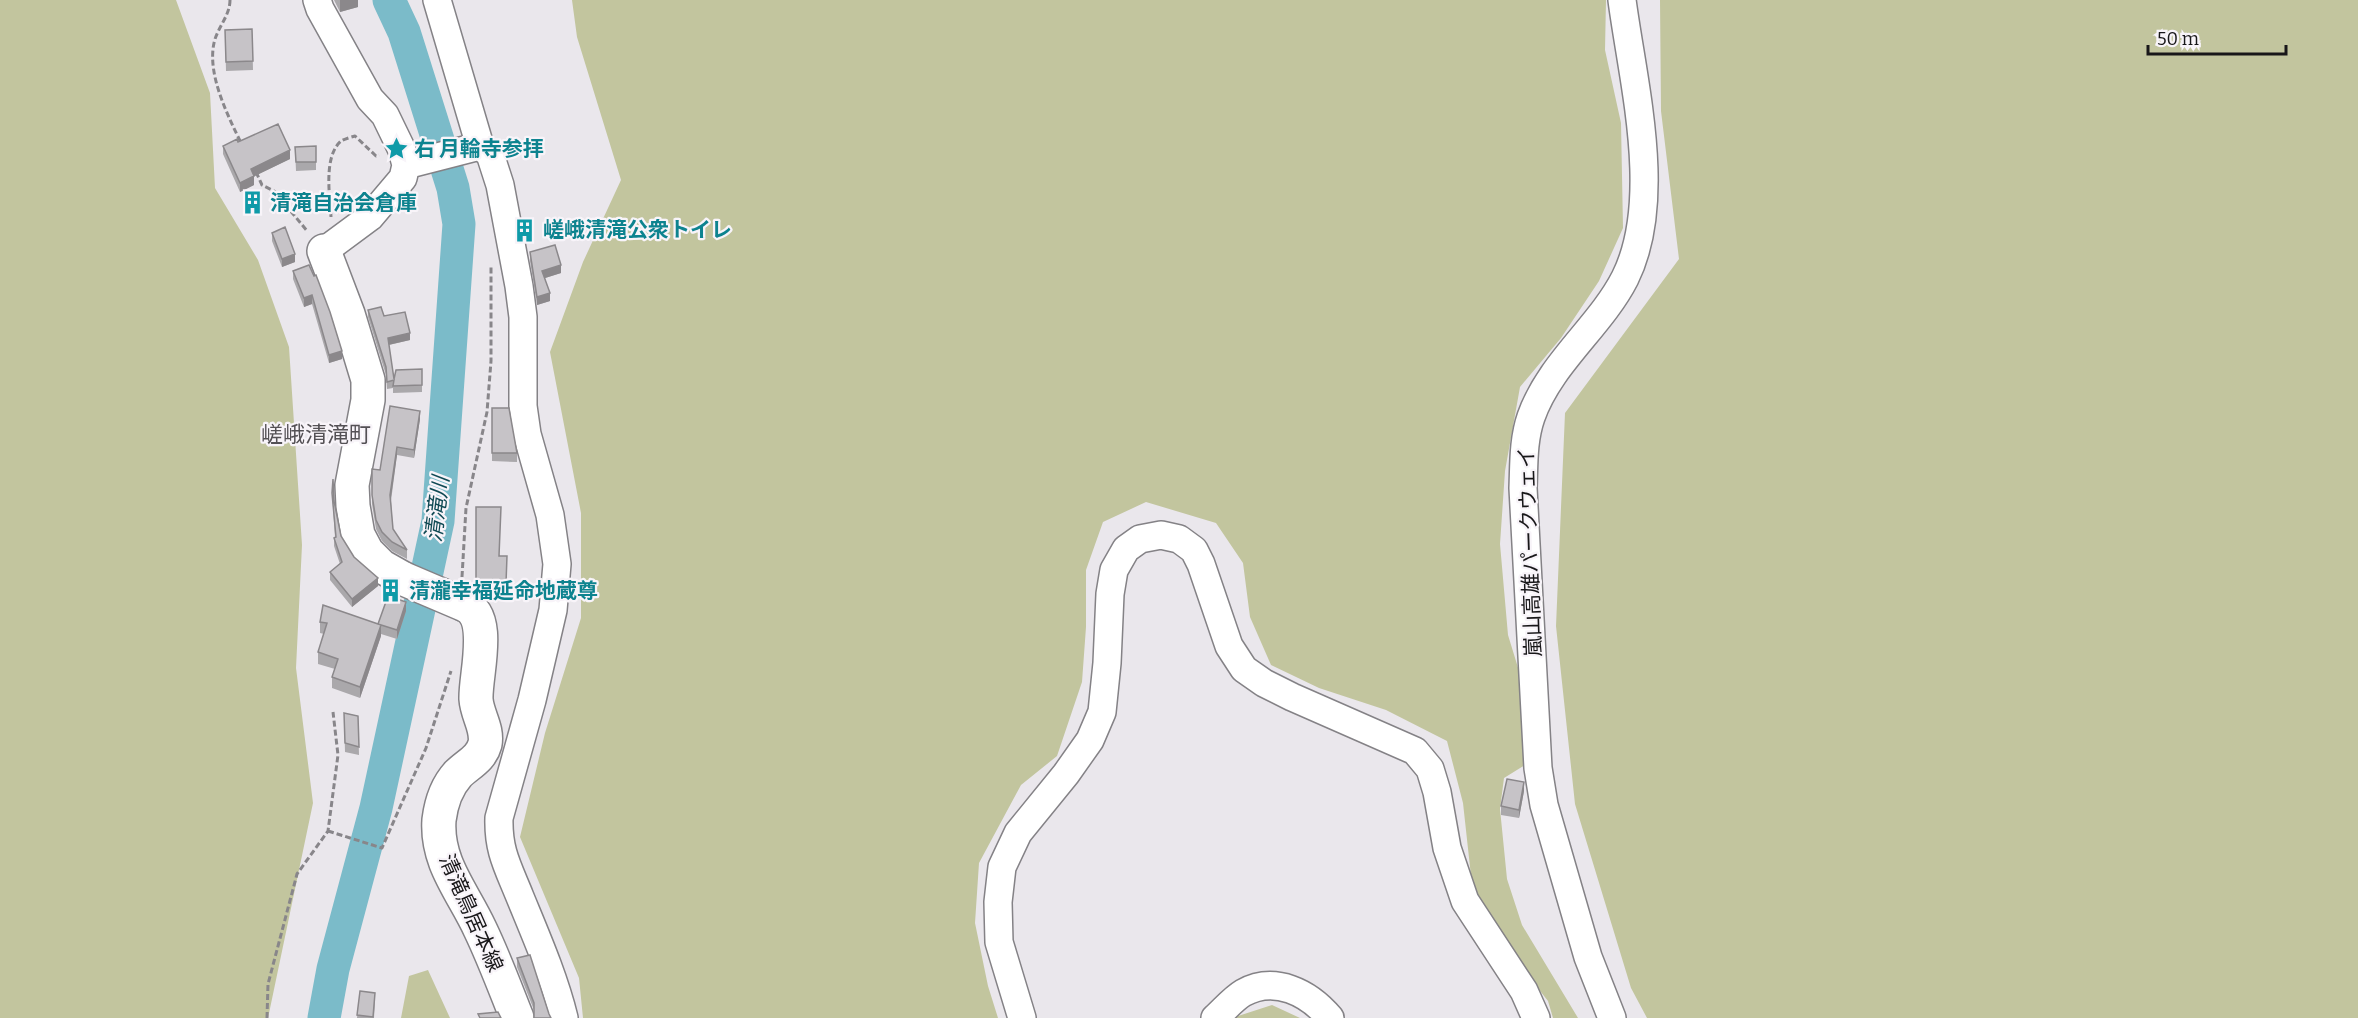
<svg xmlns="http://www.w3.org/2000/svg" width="2358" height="1018" font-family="Bitter,'Noto Sans JP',serif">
<rect width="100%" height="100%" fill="#eae7ec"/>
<path fill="#c2c59e" d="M0,0h176l34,93 5,95 43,72 31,87 13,198 -6,123 17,135 -45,215h-268z
M572,0h1034l-1,50 16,73 2,105 -24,53 -38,57 -41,49 -15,84 -5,73 8,91 19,62 -2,68 -21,13 -4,31 7,70 15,46 56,93h-25l-5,-17 -33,-42 -43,-74 -9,-82 -16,-62 -61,-31 -67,-22 -48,-23 -21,-48 -7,-54 -27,-40 -70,-21 -43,20 -17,48v57l-4,55 -25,74 -36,29 -42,78 -4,60 13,63 10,32h-415l-4,-40 -59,-141 25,-104 36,-115v-105l-31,-161 33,-90 38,-82 -44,-143z
M1660,0h698v1018h-711l-16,-30 -56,-184 -19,-178 9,-213 114,-154 -18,-148z
M428,970l22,48h-49l8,-42z
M1272,1005l28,13h-66l1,-1z"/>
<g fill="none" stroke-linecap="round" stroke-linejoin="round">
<path stroke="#7bbbc9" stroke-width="33" d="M324,1018l9,-49 43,-161 62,-287 21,-297 -6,-36 -49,-156 -15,-32"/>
<defs>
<path id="minor" d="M317,0l3,9 50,90 15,16 17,35 4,15 -3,13 -33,39 -46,34
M437,0l43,146 10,8 10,31 19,101 4,31v89l4,28 23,81 7,49 -4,46 -21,90 -33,118c-1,33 9,49 21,79 16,39 34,80 44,121
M406,165l74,-19
M1022,1018l-23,-76 -1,-40 4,-35 16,-34 48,-59 24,-34 12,-28 5,-49 3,-69 4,-24 12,-21 14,-10 21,-4 18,4 15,11 7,14 28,82 15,23 20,14 28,14 123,54 15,18 7,23 10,56 18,53 59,90 12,27
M1215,1018c9,-8 18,-19 28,-25 32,-18 66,0 87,25
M1612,1018l-24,-61 -44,-152 -6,-37 -15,-280c1,-24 0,-48 8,-71 19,-54 69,-90 94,-139 39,-78 8,-195 -3,-278"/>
<path id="major" d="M324,251l24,63 20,66v20l-16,85 1,21 5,29 9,17 14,14 23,13
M465,605c28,12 10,70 11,94 1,16 12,29 9,45 -4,15 -17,20 -27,30 -11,12 -17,30 -19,46 -3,43 24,72 41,109 14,29 25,59 37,89"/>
</defs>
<use href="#minor" stroke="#848286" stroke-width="30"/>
<use href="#major" stroke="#848286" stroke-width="36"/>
<path stroke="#88868a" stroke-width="3" stroke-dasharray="6 3" stroke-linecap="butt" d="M230,0c0,16 -13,28 -16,43 -7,32 14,73 28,102
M256,172l6,13 12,6 34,41
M331,217c-1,-21 -8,-60 10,-76 4,-2 10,-4 14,-5l21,20 3,-1
M462,577l4,-69 21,-96 4,-51v-95
M328,831l54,17 44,-100 25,-77
M267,1018l1,-34 29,-110 31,-43 10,-76 -5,-43"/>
<use href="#minor" stroke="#fff" stroke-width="27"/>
<use href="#major" stroke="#fff" stroke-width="33"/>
<defs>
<path id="major-bridge" d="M404,579l61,26"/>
</defs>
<use href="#major-bridge" stroke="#848286" stroke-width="36" stroke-linecap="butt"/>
<use href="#major-bridge" stroke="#fff" stroke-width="33"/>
</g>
<path fill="#aaa8ab" d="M334,0h24v7l-18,5z
M252,29l1,41 -27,1 -1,-41z
M238,142l52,17 -36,17v9l-14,7 -17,-38v-8z
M316,146v24l-20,1 -1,-24z
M272,233l23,29 -13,5 -10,-26z
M530,252l31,21 -16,5 5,23 -13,4 -7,-44z
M309,265l33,94 -13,4 -17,-59 -8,3 -11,-28v-8z
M368,310l42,30 -21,5 5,34 28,6v7l-29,1v-5l-6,1 -1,-14 -18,-58z
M492,408l25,45v9l-25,-1z
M420,419l-6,39 -17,-3 -6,46 2,28 14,21v9l-15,-8 -10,-10 -6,-12 -4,-25v-35l8,1z
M332,493l9,43 13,21 24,29 -26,21 -22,-27v-8l10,-8 -6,-18v-8l1,-1z
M476,507l24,49h7l-1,36h-27l-3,-2z
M406,611l-9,28 -16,-5v2l-21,62 -28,-10v-11l3,-8 -17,-5v-12l6,-18 -4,-1v-11l58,2z
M344,713l14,3 1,39 -14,-3z
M1524,791l-5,27 -18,-3v-9z
M517,958l32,56 -15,-4 -17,-43z
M360,991l15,10 -1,17h-17z"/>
<path fill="#8b888b" d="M340,0h18v7l-18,5z
M290,150v9l-39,19v-9z
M254,176v9l-14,7v-9z
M295,254v8l-13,5v-8z
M561,265v8l-19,6v-8z
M550,293v8l-13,4v-8z
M312,295v9l-8,3v-9z
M410,333v7l-22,5v-7z
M342,351v8l-13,4v-8z
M420,411v8l-6,39v-8z
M397,447v8l-7,49v-9z
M378,578v8l-26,21v-8z
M406,602v9l-9,28v-9z
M381,625v11l-21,62v-11z
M1524,782v9l-5,27v-8z"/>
<path fill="#c6c3c7" stroke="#8b888b" stroke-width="1.5" d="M252,29l1,32 -27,1 -1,-32z
M278,124l12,26 -39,19 3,7 -14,7 -17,-37 14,-7 1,3z
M316,146v16h-20l-1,-15z
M285,227l10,27 -13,5 -10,-26z
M555,245l6,20 -19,6 8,22 -13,4 -7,-45z
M309,265l5,11 2,-1 14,37 12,39 -13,4 -17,-60 -8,3 -11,-27z
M381,307l3,9 21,-4 5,21 -22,5 6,41 2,-9 26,-1v16l-29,1 1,-6 -7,2 -1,-15 -18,-57z
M390,406l30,5 -6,39 -17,-3 -7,48 3,34 14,21 -15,-8 -10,-10 -6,-12 -4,-25v-26l8,1z
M492,408h17l8,45h-25z
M333,479l1,22 7,35 13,21 24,21 -26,21 -22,-27 12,-10 -8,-24 2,-1 -4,-44z
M476,507h25l-2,49h8l-1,27 -27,1 -3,-3z
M388,596l18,6 -9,28 -19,-6z
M323,605l58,20 -21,62 -28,-10 6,-18 -20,-7 9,-29 -7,-1z
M344,713l14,3 1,31 -14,-4z
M1507,779l17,3 -5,28 -18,-4z
M530,955l19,59 2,4h-17v-15l-17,-45z
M360,991l15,2 -2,24 -16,-2z
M498,1012l3,6h-21l-2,-4z"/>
<defs>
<symbol id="sight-bare" viewBox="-9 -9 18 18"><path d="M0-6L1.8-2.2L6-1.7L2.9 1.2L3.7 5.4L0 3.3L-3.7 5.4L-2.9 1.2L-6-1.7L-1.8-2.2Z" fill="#0f9aa8" stroke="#f8f4f9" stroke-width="2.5" paint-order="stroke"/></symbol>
<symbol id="building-bare" viewBox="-9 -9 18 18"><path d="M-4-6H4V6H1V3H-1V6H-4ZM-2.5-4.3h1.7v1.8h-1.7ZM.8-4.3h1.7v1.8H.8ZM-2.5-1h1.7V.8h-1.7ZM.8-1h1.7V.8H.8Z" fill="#0f9aa8" stroke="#f8f4f9" stroke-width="2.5" paint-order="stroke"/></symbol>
</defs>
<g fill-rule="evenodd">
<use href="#sight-bare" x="380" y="132" width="33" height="33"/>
<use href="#building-bare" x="236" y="186" width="33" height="33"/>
<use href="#building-bare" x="508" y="214" width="33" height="33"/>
<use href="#building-bare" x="374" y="574" width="33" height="33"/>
</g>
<g text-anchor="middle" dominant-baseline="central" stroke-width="4.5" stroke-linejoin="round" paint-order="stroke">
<g font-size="21" font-weight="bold" fill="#0d838f" stroke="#f8f4f9" text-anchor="start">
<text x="414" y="149">右 月輪寺参拝</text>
<text x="270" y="203">清滝自治会倉庫</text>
<text x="543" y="230">嵯峨清滝公衆トイレ</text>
<text x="409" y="591">清瀧幸福延命地蔵尊</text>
</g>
<g font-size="21" fill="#181719" stroke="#f8f4f9">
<text transform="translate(1530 552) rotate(-92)">嵐山高雄パークウェイ</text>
<text transform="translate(471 913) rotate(66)">清滝鳥居本線</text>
</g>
<g font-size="22" fill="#545155" stroke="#f8f4f9">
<text x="316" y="434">嵯峨清滝町</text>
</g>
<g font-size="22" font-style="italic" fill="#104a54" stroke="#f8f4f9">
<text transform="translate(437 509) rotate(-83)">清滝川</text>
</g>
</g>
<path d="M2148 45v9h138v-9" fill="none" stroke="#181719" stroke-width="3"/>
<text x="2157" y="45" font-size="18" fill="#181719" stroke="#f8f4f9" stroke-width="4.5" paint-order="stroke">50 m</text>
</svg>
